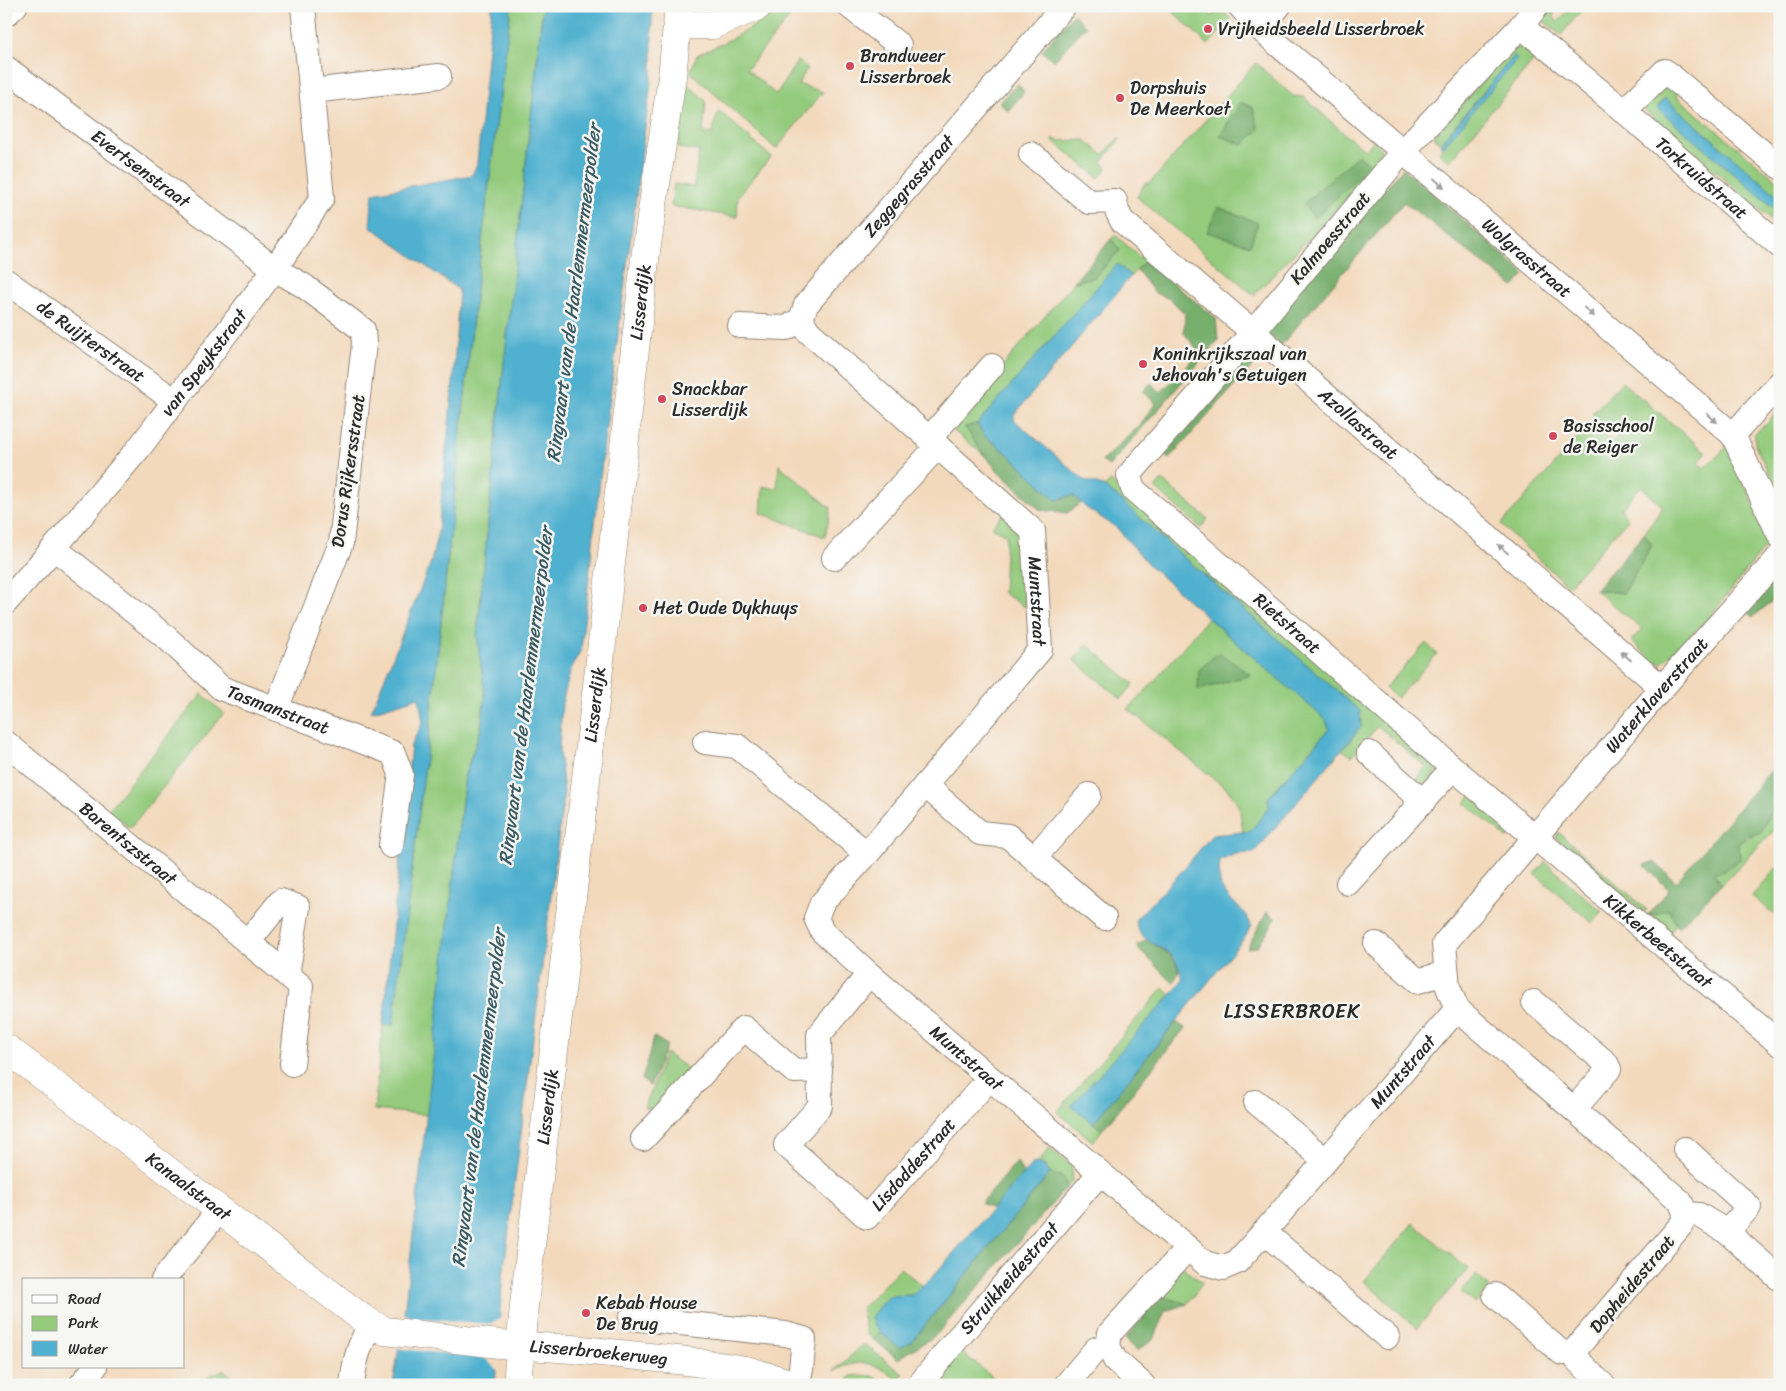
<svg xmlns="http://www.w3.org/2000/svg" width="1786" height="1391" font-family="Sriracha,sans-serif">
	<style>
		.green { fill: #93ca7c; stroke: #5f7a54 }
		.forest { fill: #76ae6c; stroke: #506c4c }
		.water { fill: #50b0cf; stroke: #3e6e7d }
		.pier { fill: #f3d9bc }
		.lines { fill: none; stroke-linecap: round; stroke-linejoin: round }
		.street-casing { stroke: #8f8274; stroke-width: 26 }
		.secondary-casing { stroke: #8f8274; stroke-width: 29 }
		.street { stroke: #fff; stroke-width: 24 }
		.secondary { stroke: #fff; stroke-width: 28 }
		.oneway { fill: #a0a0a0 }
		.poi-dot { fill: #d1495b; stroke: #f6f6f2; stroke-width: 2 }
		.labels { text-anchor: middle; stroke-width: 5; stroke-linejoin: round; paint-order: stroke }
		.poi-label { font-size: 18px; fill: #2b2b2b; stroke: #f6f6f2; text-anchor: start }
		.street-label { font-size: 18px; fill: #2b2b2b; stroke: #f6f6f2 }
		.water-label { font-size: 19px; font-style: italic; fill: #385a64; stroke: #f6f6f2 }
		.quarter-label { font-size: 20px; letter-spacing: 1px; fill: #2b2b2b; stroke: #f6f6f2 }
	</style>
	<rect width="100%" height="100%" fill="#f6f6f2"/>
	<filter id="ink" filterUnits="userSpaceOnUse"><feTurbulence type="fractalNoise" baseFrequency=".02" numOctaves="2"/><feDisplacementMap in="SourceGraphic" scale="10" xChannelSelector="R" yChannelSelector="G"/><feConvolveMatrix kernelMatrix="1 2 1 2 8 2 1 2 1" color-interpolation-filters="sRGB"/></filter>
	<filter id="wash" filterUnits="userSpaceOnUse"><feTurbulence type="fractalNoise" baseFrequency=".0096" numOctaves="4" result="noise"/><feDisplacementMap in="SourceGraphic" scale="20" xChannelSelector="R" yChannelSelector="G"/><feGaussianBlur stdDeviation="1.12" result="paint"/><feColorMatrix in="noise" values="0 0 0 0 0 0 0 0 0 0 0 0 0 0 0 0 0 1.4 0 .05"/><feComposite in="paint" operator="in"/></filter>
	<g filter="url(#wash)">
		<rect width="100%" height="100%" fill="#f3d9bc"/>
		<!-- green -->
		<path class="green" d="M511,6H543L501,392L477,636L485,695L481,729L465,775L427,1115L374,1110L383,1025L393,1024L432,708L476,289Z
			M791,6H799L747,69L776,95L798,60L807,69L798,84L823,92L776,149L690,72L697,55L725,42Z
			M1167,6H1202L1211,16L1221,10L1231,19L1208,45Z
			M1550,6H1560L1553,15L1557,23L1572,6H1585L1561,35L1540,18Z
			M1522,46L1535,59L1449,162L1439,152L1514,56L1440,143L1433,137L1511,49Z
			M1256,63L1293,96L1304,97L1348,137L1366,150L1375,138C1381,148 1384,155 1376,165L1378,167L1254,295L1137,197L1145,183H1150Z
			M1664,81L1678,90L1677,97L1780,183V198L1665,98L1658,108L1780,213V227L1640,106Z
			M687,84L706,101L703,133L713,134L714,124L719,111L771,157L738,196L737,217L671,206L674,184L694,187L699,151L678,148Z
			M1053,138L1058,141L1085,140L1103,155L1118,138L1120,139L1102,162L1107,168L1099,178L1052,140Z
			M1115,235L1145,261L1131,276L1117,265L977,424L965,427L984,455L950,428L1074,282L1095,277L1120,250L1111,239Z
			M1622,382L1706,452L1698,463L1704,468L1728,446L1770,541L1711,615L1662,663L1652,661L1631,640L1643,630L1595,590L1624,593L1652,545L1644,534L1663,507L1641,486L1621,509L1628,519L1568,586L1501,525L1589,425L1613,442L1618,436L1592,414Z
			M1780,406V495L1755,445V433L1768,422Z
			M779,465L831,508L825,537L761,513L763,486L777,489Z
			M1162,480L1208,519L1201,528L1155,488Z
			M1111,481L1435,764V776L1426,787L1417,778L1426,767L1378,726L1352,756L1342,750L1361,727L1360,711L1104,487Z
			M1005,512L1019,524L1025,607L1003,593L1006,535L992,527Z
			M1208,618L1326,720L1329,729L1268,798L1269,807L1251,831L1243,832L1239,805L1228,790L1128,709L1152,684Z
			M1426,643L1437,654L1397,698L1385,688Z
			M1087,645L1134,684L1121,699L1074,660Z
			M202,694L224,713L130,828L108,810Z
			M1471,796L1511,829L1508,839L1465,803Z
			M1780,801V824L1721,885L1713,873L1725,870C1737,849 1736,839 1761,832L1775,804Z
			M1558,832L1647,910L1643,912L1556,838Z
			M1545,862L1602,912L1592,923L1535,874Z
			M1780,864V920L1752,896Z
			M1669,909L1676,924L1669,935L1646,917Z
			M1163,988L1171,995L1071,1106L1102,1130L1093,1142L1057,1112Z
			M666,1053L693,1073L661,1110L644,1108Z
			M1049,1148L1071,1165L1073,1180L1067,1187L1064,1178L1050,1173L1045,1166L1038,1163Z
			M1413,1223L1468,1269L1417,1328L1364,1281Z
			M1182,1266L1203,1283L1187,1304L1157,1295Z
			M900,1268L922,1285L912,1295L891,1296L874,1326L880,1331L874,1340L867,1335L861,1309Z
			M1476,1275L1490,1287L1475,1304L1461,1292Z
			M864,1344L903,1374L898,1380C873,1362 864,1357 834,1371Z
			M959,1350L1002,1385H936Z
			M224,1370L242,1385H202L209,1376Z
			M862,1375L873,1376L884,1385H845L851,1376Z"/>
		<!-- forest -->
		<path class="forest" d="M1073,14L1086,26L1054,61L1042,51Z
			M1018,84L1024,92L1008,111L999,102Z
			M1241,102L1253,108L1259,129L1243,145L1220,136Z
			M1358,155L1371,165L1315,218L1303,204Z
			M1403,168L1525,274L1514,287L1404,202L1281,345L1264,330Z
			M1218,207L1258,223L1250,245L1207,232Z
			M1111,239L1120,250L1095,277L1074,282Z
			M1145,261L1216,318L1218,341L1109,466L1102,461L1139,426L1156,403L1143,392L1151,383L1160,393L1189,364L1197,349L1184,333L1185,314L1170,299L1155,293L1137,270Z
			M1247,356L1254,364L1169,459L1164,455Z
			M977,424L984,435L1008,454L1056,500L1073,495L1081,503L1067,513L1040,510L1000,473L984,455L965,427Z
			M1644,534L1652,545L1624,593L1595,590Z
			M1780,568V595L1753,617L1745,611Z
			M1219,652L1251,675L1198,690L1199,670Z
			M1780,760V801L1775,804L1761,832L1746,836L1739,844L1740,859L1725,870L1713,873L1721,885L1678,927L1669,909L1646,917L1669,890L1644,865L1654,862L1676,882Z
			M1267,912L1276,919L1257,947L1247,948Z
			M1147,940C1161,949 1176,955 1179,972L1173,983L1136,946Z
			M1176,1022L1185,1028L1102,1130L1093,1123Z
			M654,1037L667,1045L650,1086L642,1080Z
			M1017,1161L1023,1174L993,1209L981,1203Z
			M1050,1173L1064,1178L1067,1187L936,1335L898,1359L874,1340L880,1331L899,1348L912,1341Z
			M1157,1295L1187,1304L1165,1311L1153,1340L1137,1351L1125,1340Z"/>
		<!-- water -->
		<path class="water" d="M492,6H511L476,289L432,708L393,1025H383L411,745L423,722L419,697L371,712L431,562L438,532L453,383L459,290L370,226L373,193L472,175L477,164Z
			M543,6H652V74L604,443L581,650L571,669L562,703L559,751L564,792L502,1284L495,1385H393L404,1314L465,775L481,729L485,695L477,636L501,392Z
			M1514,56L1517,59L1442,148L1441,143Z
			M1665,98L1780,198V213L1657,108Z
			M1117,264L1131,276L1014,415V420L1084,480L1103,486L1115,495C1195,569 1278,639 1360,711L1361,727L1254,853L1235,854L1220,861C1219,870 1218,882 1223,890C1231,903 1245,909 1251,925L1246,936L1093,1123L1071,1106L1171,995L1183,980C1180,972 1178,961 1171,955C1156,942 1139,942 1135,920L1181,872L1212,835L1251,831L1269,807L1268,798L1329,729L1326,720L1208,618L1149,565L1117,528L1085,507L1073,495L1056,500L1008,454L984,435L977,424Z
			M1038,1163L1044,1166L1050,1173L912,1341L899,1348L874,1326L871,1317L881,1304L890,1296L912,1295L933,1276L1032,1164Z"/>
		<!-- pier -->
		<path class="pier" d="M402,1312L410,1317L489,1324L501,1318L497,1370L485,1358L395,1348Z"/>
	</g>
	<g filter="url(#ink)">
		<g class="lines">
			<!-- street casing -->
			<g class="street-casing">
				<g id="street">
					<path d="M849,6L899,45"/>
					<path id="s1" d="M1240,6L1259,28L1733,435L1780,536"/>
					<path id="s2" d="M1537,6L1521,26L1403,151L1253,332L1129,475L1133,489L1453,768L1780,1044"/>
					<path d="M6,14L15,6"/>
					<path id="s3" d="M1521,26L1624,111L1780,246"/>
					<path d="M1259,28L1279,6"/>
					<path id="s4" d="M6,68L275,269L304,286L363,330L364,344L341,543L276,709"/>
					<path d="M312,91L439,76"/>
					<path d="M1624,111L1665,71L1780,167"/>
					<path id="s5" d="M1031,154L1089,202L1115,201L1117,211L1122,221L1253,332L1662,688"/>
					<path id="s6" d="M6,281L175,401"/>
					<path id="s7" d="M801,319L808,331L1033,531L1040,650L867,854L822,903L816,918L822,931L869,974L1205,1263L1223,1268L1237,1262L1264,1232L1457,1009L1448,987L1444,944L1662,688L1780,556"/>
					<path id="s8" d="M740,326L787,328L801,319L806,305L1064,6"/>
					<path d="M1733,435L1780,383"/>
					<path d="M929,439L992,366"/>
					<path id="s9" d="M54,548L167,638L221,688L393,753L401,774L391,846"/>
					<path d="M834,558L938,446"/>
					<path id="s10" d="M6,602L54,548L139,448L275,269L322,198L303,6"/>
					<path d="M705,742L737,746L867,854"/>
					<path id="s11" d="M6,743L301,986L292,1064"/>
					<path d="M1369,753L1423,802"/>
					<path d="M925,785L980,833L1008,836L1104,918"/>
					<path d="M1034,858L1089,795"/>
					<path d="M1348,883L1453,768"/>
					<path d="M248,942L281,901L298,907L287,975"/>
					<path d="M1376,944L1418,981L1435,976H1447"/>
					<path id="s12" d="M869,974L819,1035L820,1106L786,1145L867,1217L990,1078"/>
					<path d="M1534,1002L1606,1063L1609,1069L1574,1109"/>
					<path d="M1457,1009L1680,1201L1686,1214L1682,1224L1579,1345L1575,1352L1577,1360L1603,1385"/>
					<path d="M1256,1102L1325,1160"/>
					<path d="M643,1139L744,1028L794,1071L820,1070"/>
					<path d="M1685,1149L1749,1207L1727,1232"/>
					<path d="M1686,1214L1699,1215L1727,1232L1780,1279"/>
					<path d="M1264,1232L1387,1337"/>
					<path d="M163,1280L220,1209"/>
					<path d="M1495,1295L1562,1353L1575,1352"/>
					<path d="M631,1318L786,1334L804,1339L801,1369L797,1385"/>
					<path d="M1108,1346L1115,1360L1143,1385"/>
					<path d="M81,1385L95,1367"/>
					<path d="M352,1385C355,1359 358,1347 371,1324"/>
					<path id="s13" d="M919,1385L957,1339L1100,1173"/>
					<path d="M1066,1385L1096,1349L1108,1346L1110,1333L1188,1248"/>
				</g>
			</g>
			<!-- secondary casing -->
			<g class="secondary-casing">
				<g id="secondary">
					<path d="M678,25H713L758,6"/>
					<path id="s14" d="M6,1048L362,1318L385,1331L499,1344L572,1349L687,1361L746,1370L796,1385"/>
					<path id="s15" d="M517,1385L524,1305L604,626L646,251L672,77L679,6"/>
				</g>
			</g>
			<!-- street -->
			<use href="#street" class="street"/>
			<!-- secondary -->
			<use href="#secondary" class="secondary"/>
		</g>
		<!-- one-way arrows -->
		<defs><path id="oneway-solid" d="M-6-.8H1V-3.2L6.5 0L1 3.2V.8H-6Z" transform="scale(1.25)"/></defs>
		<g class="oneway">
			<use href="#oneway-solid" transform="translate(1439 183) rotate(41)"/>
			<use href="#oneway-solid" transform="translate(1589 312) rotate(41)"/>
			<use href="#oneway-solid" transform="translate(1712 418) rotate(41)"/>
			<use href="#oneway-solid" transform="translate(1503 549) rotate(-139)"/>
			<use href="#oneway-solid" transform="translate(1626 656) rotate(-139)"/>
		</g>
	</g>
	<!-- markers -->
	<g class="poi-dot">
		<circle cx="1208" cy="29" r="5"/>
		<circle cx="850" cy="66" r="5"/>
		<circle cx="1120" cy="98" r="5"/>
		<circle cx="1143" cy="364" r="5"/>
		<circle cx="662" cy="399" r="5"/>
		<circle cx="1553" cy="436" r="5"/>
		<circle cx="643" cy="608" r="5"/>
		<circle cx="586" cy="1313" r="5"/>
	</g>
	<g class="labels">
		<!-- poi labels -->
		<g class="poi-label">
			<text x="1218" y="35">Vrijheidsbeeld Lisserbroek</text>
			<text x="860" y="62">Brandweer<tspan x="860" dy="21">Lisserbroek</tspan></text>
			<text x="1130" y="94">Dorpshuis<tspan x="1130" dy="21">De Meerkoet</tspan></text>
			<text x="1153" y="360">Koninkrijkszaal van<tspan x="1153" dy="21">Jehovah's Getuigen</tspan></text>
			<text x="672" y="395">Snackbar<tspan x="672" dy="21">Lisserdijk</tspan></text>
			<text x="1563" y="432">Basisschool<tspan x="1563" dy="21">de Reiger</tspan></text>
			<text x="653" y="614">Het Oude Dykhuys</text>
			<text x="596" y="1309">Kebab House<tspan x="596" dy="21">De Brug</tspan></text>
		</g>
		<!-- street labels -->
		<g class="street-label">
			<text dy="6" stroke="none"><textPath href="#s4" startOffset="168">Evertsenstraat</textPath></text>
			<text dy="6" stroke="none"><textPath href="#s3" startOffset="236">Torkruidstraat</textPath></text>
			<text dy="6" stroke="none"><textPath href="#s8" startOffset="236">Zeggegrasstraat</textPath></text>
			<text transform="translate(1330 238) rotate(-50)" y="6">Kalmoesstraat</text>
			<text dy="6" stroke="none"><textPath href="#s1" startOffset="382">Wolgrasstraat</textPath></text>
			<text dy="6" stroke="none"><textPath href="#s15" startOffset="1090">Lisserdijk</textPath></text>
			<text dy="6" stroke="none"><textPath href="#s6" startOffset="104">de Ruijterstraat</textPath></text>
			<text dy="6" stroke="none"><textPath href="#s10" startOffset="311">van Speykstraat</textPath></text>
			<text dy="6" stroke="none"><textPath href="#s5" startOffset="434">Azollastraat</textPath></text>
			<text transform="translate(348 471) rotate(-82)" y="6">Dorus Rijkersstraat</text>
			<text dy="6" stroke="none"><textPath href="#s7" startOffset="385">Muntstraat</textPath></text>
			<text dy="6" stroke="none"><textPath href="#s2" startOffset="841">Rietstraat</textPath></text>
			<text dy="6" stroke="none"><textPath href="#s7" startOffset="2069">Waterklaverstraat</textPath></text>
			<text dy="6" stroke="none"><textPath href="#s15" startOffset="685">Lisserdijk</textPath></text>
			<text dy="6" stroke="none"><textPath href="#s9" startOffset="279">Tasmanstraat</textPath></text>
			<text dy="6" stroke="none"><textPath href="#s11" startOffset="158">Barentszstraat</textPath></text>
			<text dy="6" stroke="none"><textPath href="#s2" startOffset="1329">Kikkerbeetstraat</textPath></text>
			<text dy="6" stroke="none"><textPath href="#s7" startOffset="991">Muntstraat</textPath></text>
			<text dy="6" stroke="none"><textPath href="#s7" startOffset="1592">Muntstraat</textPath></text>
			<text dy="6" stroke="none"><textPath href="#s15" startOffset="280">Lisserdijk</textPath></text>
			<text dy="6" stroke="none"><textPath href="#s12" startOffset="380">Lisdoddestraat</textPath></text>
			<text dy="6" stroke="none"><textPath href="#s14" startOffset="229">Kanaalstraat</textPath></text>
			<text dy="6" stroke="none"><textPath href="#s13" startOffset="140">Struikheidestraat</textPath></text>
			<text transform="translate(1632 1284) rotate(-50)" y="6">Dopheidestraat</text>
			<text dy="6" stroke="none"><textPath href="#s14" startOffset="688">Lisserbroekerweg</textPath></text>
		</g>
		<!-- water labels -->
		<g class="water-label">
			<text transform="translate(573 293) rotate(-83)" y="7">Ringvaart van de Haarlemmermeerpolder</text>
			<text transform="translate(525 696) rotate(-83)" y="7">Ringvaart van de Haarlemmermeerpolder</text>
			<text transform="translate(478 1098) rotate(-83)" y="7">Ringvaart van de Haarlemmermeerpolder</text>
		</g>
		<!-- quarter labels -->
		<g class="quarter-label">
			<text x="1292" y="1018">LISSERBROEK</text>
		</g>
	</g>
	<!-- margin -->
	<rect width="1786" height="1391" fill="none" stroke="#f6f6f2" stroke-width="25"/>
	<!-- legend -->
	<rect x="22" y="1278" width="162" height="90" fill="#f6f6f2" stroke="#a5a5a2"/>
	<rect x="32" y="1295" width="25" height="8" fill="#ffffff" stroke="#a5a5a2"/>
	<text x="68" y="1304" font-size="15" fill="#2b2b2b">Road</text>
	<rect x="32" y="1316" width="25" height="15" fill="#93ca7c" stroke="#a5a5a2"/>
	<text x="68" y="1328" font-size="15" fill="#2b2b2b">Park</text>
	<rect x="32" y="1341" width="25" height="15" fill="#50b0cf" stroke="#a5a5a2"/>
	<text x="68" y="1354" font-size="15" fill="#2b2b2b">Water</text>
</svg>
